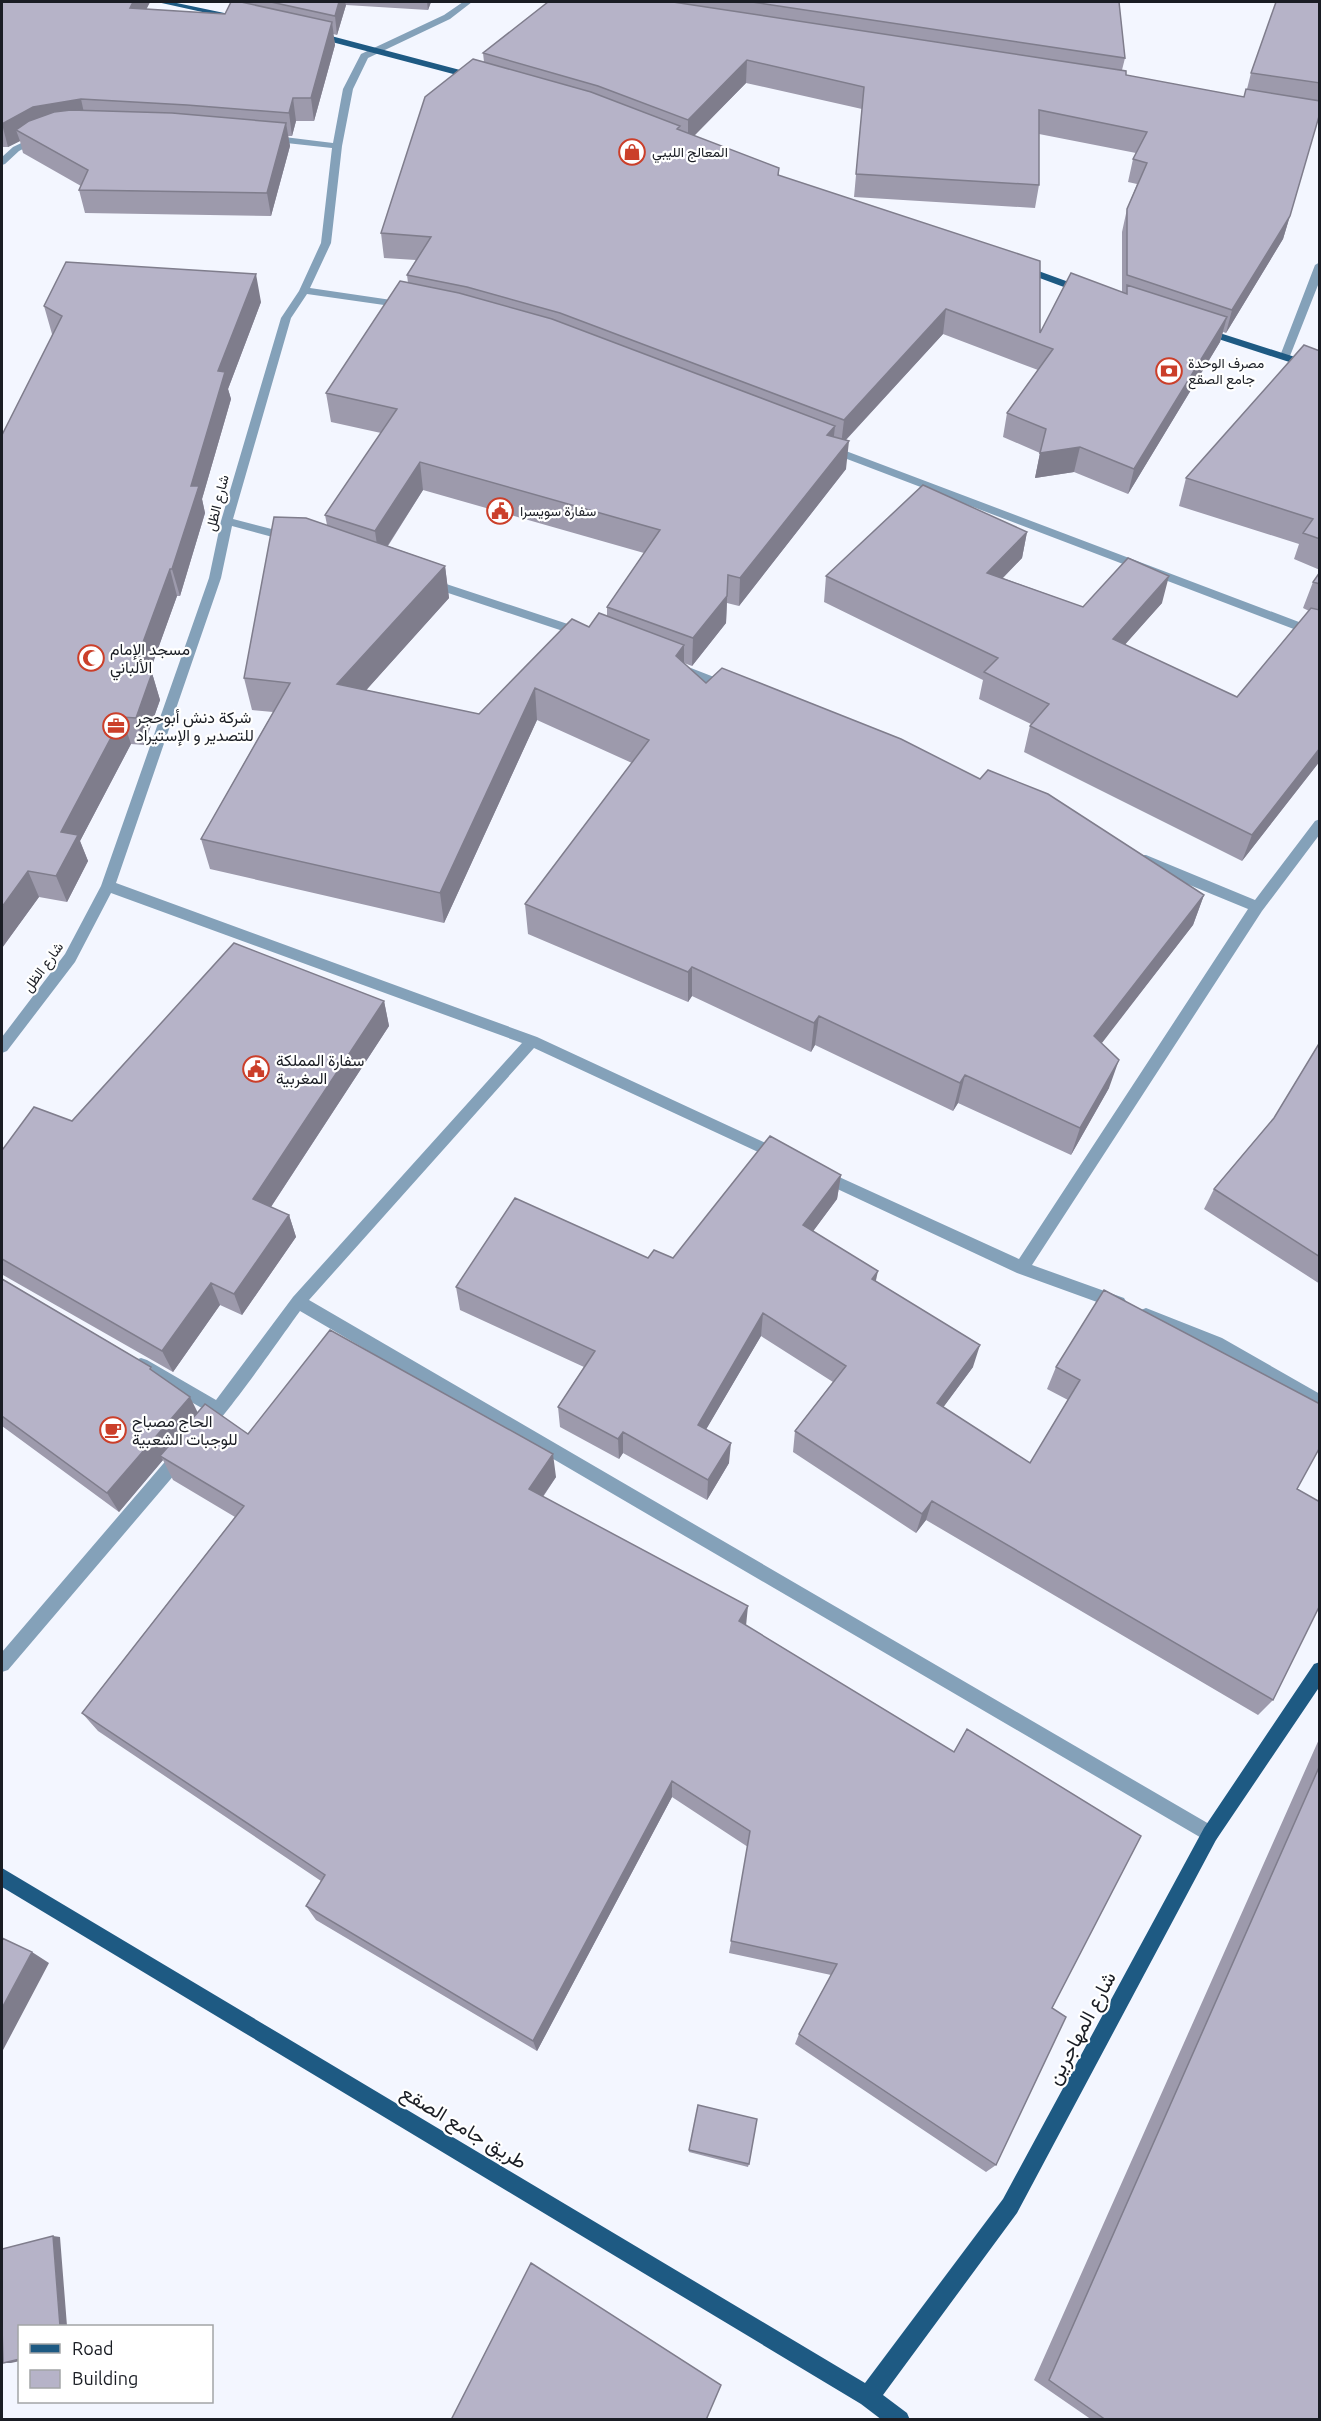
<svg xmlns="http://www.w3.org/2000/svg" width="1321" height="2421" font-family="Ubuntu,Vazirmatn,sans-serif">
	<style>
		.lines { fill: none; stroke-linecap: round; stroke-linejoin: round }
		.minor { fill: #84a1b9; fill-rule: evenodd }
		.major { fill: #1e5a83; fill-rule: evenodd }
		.wall { fill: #9d9aac; fill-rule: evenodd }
		.shaded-wall { fill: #7f7d8c }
		.building { fill: #b6b3c8; stroke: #7f7d8c; stroke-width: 1.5 }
		.labels { text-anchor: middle; stroke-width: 4.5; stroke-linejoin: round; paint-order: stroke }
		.far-poi-label { font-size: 14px; fill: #1a1d24; stroke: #fff; text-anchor: start }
		.far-street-label { font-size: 14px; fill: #1a1d24; stroke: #fff }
		.poi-label { font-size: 16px; fill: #1a1d24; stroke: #fff; text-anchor: start }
		.near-street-label { font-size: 20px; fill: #1a1d24; stroke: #fff }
	</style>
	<rect width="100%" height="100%" fill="#f3f6ff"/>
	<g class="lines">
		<!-- minor -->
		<path class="minor" d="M463,2H472L450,19L368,58L353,89L342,146L331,243L310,288L405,302L410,305L405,308L307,294L291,318L233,519L295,535L297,538L291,542L232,526L221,578L116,883L537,1037L783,1151L785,1155L783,1159H773L534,1048L309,1300L1216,1828L1219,1834L1216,1840L1210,1843L300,1311C286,1330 217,1430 204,1435L198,1433L196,1428L207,1411L135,1370L133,1365L135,1360L141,1358L147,1360L216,1400L293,1297L522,1043L111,893L75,962L7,1051L2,1053V1037L65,954L101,886L209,578L221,521L281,318L299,291L321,243L332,148L268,141L263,138L268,135L333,143L343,89L361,54L444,15Z
			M36,136L44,138L19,151L5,164L2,165V157L13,147Z
			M1320,262V280L1290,356L1285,359L1281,358L1280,356L1315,265Z
			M830,445L1320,630V639L826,451V447Z
			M428,578L586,630L588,633L586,636H578L424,585L422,582Z
			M678,663L732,684L734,687L728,691L674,670V664Z
			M1320,819V834L1262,911L1032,1265L1124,1298L1127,1303L1124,1308L1119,1310L1017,1273L816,1179L814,1175L816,1171L821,1169L826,1171L1019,1259L1248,909L1136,863L1134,859L1136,855H1146L1255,900L1315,821Z
			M1146,1308L1222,1338L1320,1394V1410L1210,1348L1141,1320L1138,1315L1141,1310Z
			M181,1448L187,1450L189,1455L187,1460L8,1670L2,1672V1652L175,1450Z"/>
		<!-- major -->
		<path class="major" d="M157,2H172L248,18L243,21Z
			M316,32L479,75L481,77L476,80L313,37L311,35Z
			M1022,265L1088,289L1089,291L1080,293L1018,270V266Z
			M1204,328L1320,365V372L1200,333V329Z
			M1320,1662V1686L1216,1840L1017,2213L883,2395L907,2413L910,2420H882L861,2404L2,1887V1868L865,2383L1003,2199L1204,1828L1314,1664Z"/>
	</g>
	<!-- wall -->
	<path class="wall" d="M2,2H150L146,10L225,14L231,2H431L428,10L346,5L337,35L333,34L335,45L314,121H296L292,136H288L290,146L271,216L85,213L79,190L81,186L23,153L20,141L8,147H2Z
		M548,2H1119L1125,58L1122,70L1126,75L1244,97L1247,89L1251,73L1320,2V113L1283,239L1226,333L1223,332L1220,342L1128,494L1074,472L1035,478L1040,453L1003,437L1007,413L1038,370L943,334L846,440V469L739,606L727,603L726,623L692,666L684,663L706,683L1204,895L1193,925L1101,1043L1109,1088L1071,1155L958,1103L953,1111L815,1045L811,1052L692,996L688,1002L528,934L525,904L632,763L537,720L444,923L210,869L201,839L273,712L252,710L244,678L327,525L325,515L381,433L331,422L326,393L408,283L407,275L416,260L384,258L381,233L484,62L483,53ZM746,83L862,109L854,197L1035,208L1039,185V134L1136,153L1133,159L1128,182L1137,184L1127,209L1122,232V292L1040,333L779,175V168L694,136ZM423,490L644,553L607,607V616L589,627L479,714L366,690L449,598L445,566L388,546Z
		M261,302L228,389L231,399L202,499L205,513L180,596H177L149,673H152L160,700L144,745L131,744L80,841L88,861L67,902L39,897L2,948L52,334L44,306Z
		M1320,351V570L1294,559L1299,544L1179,506L1186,478Z
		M1027,532L1022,558L1003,578L1083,607L1162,603L1124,645L1237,697L1309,611L1303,608L1313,582L1320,572V761L1242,861L1024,752L1030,726L1031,724L979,699L983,680L824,602L826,576Z
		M384,1001L389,1026L271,1207L289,1215L296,1237L242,1315L220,1305L173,1372L3,1275H2V1149H3L72,1121Z
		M1320,1042V1284L1204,1209L1214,1189L1274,1118Z
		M841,1175L837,1199L813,1231L876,1281L973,1367L943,1407L1030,1463L1068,1400L1047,1389L1056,1367L1297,1489L1273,1700L1258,1715L926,1520L916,1533L793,1452L795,1431L833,1382L761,1336L706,1429L729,1463L707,1500L623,1453L619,1459L560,1427L558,1407L584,1367L460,1310L456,1287L648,1258H673Z
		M2,1279L151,1367L153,1371L198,1413L248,1434L556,1477L543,1497L746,1625L1052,2008L996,2165L986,2172L795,2044L799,2034L831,1975L729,1953L748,1847L672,1797L537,2051L316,1920L306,1906L321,1881L98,1731L82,1713L235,1517L173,1480L163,1460L119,1512L2,1426Z
		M1320,1737V2420H1092L1034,2380Z
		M698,2105L749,2164L748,2167L689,2152Z"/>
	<!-- shaded-wall -->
	<path class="shaded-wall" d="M133,2H150L135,31L130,8Z
		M339,2H345L346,5L337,35L335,16Z
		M427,2H431L428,10Z
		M332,22L335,45L314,121L311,98Z
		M747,60L746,83L688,142V120Z
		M293,98L296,121L292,136L289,113Z
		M81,99L86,122L16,130L20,141L8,147L2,124L33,107Z
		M286,123L290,146L271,216L267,193Z
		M1290,216L1283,239L1226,333L1232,310Z
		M256,274L261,302L228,389L231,399L202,499L205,513L180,596L172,569L191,486L218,371Z
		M946,309L943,334L841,445L844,420Z
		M1227,317L1220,342L1128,494L1134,469Z
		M835,426L832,454L827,435Z
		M849,441L846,469L739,606L740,578Z
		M1080,447L1074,472L1035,478L1040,453Z
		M420,462L423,490L379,559L375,531Z
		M1027,532L1022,558L982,599L987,573Z
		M445,566L449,598L343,716L337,684Z
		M170,569L177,596L140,699L132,672Z
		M728,575L726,623L692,666L693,638Z
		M1169,576L1162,603L1106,666L1113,639Z
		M684,645V677L676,656Z
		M152,673L160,700L144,745L136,718Z
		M535,688L537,720L444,923L440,893Z
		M122,717L131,744L80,841L88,861L67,902L56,876L61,832Z
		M1320,748V761L1242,861L1252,835Z
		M28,871L39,897L2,948V907Z
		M1204,895L1193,925L1085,1065L1094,1036Z
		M692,967V996L688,1002V972Z
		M384,1001L389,1026L261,1222L253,1199Z
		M819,1016L815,1045L811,1052L814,1023Z
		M1119,1060L1109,1088L1071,1155L1080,1128Z
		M965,1075L958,1103L953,1111L960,1083Z
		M841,1175L837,1199L800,1249L803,1225Z
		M289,1215L296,1237L242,1315L234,1294Z
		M878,1271L873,1294L872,1279Z
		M211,1283L220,1305L173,1372L162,1351Z
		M763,1313L761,1336L697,1445L698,1425Z
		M980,1345L973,1367L931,1424L937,1403Z
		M190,1397L200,1417L160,1456L163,1460L119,1512L107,1493Z
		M623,1432V1453L619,1459L618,1439Z
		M731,1443L729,1463L707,1500L708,1480Z
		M553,1454L556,1477L532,1512L529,1489Z
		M932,1501L926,1520L916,1533L922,1514Z
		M748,1606L746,1626L739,1621Z
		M672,1781V1797L537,2051L533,2041Z
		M32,1952L49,1963L2,2052V2008Z
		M53,2236L60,2237L67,2326H60Z
		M20,2359V2361L11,2363H3Z"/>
	<!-- building -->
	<path class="building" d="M2,2H133L130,8L225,14L231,2H241L332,22L311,98H293L289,113L187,105L81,99L33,107L2,124Z
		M271,2H339L335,16Z
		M548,2H673L1126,71V75L1244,97L1246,89L1320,101V113L1290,216L1232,310L1127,275V209L1147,163L1133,159L1147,132L1039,110V185L856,174L864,87L747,60L688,120L598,86L483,53Z
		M752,2H1119L1125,58Z
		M1276,2H1320V83L1251,73Z
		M473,59L591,92L680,126L677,129L779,168L778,175L1040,261V333L1071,273L1127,294V285L1227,317L1134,469L1080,447L1040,453L1046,429L1007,413L1053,349L946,309L844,420L560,313L467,287L407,275L431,237L381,233L425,97Z
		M71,110L172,113L286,123L267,193L79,190L88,170L16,130L29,121L54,112Z
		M66,262L256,274L218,371L225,372L191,486H199L172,569H170L132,672L152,673L136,718L122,717L61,832L78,835L56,876L28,871L2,907V435L62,316L44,306Z
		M400,281L459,293L552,319L835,426L827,435L849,441L740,578L728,575L727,596L693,638L607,607L660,530L420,462L375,531L325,515L397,409L326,393Z
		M1304,345L1320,351V539L1303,533L1313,519L1186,478Z
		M923,485L1027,532L987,573L1083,607L1128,558L1169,576L1113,639L1237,697L1311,608L1320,610V748L1252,835L1030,726L1049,704L984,672L998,658L826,576Z
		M274,517L306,518L445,566L337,684L479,714L572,619L589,627L599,613L684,645L676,656L706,683L722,668L901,739L980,779L988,770L1048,794L1204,895L1094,1036L1119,1060L1080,1128L965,1075L960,1083L819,1016L814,1023L692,967L688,972L525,904L649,740L535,688L440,893L201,839L290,683L244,678Z
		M1320,572V584L1313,582Z
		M234,943L384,1001L253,1199L289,1215L234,1294L211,1283L162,1351L2,1259V1149H3L34,1107L72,1121Z
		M1320,1042V1257L1214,1189L1274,1118Z
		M770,1136L841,1175L803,1225L878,1271L872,1279L980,1345L937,1403L1030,1463L1080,1380L1056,1367L1104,1290L1320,1404V1447L1297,1489L1320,1502V1605L1273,1700L932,1501L922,1514L795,1431L846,1366L763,1313L698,1425L731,1443L708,1480L623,1432L618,1439L558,1407L595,1351L456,1287L515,1198L648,1258L654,1250L673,1258Z
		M2,1279L151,1367L150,1369L190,1397L107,1493L2,1416Z
		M330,1330L553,1454L529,1489L748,1606L739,1621L954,1752L967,1729L1141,1836L1052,2008L1066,2017L996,2165L799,2034L837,1964L731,1941L750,1831L672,1781L533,2041L306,1906L325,1875L82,1713L244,1506L160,1456L205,1404L248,1434Z
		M1320,1765V2420H1106L1049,2380Z
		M2,1938L32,1952L2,2008Z
		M698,2105L757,2119L749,2164L689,2150Z
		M53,2236L60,2326H20V2359L3,2363L2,2326V2249Z
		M531,2263L721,2385L706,2420H451Z"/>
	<!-- icons -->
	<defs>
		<g id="shop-ring" transform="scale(1.35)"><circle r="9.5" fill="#fff" stroke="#cb3f2a" stroke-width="1.5"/><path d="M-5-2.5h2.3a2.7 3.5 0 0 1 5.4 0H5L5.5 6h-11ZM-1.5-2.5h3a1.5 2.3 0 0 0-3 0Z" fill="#cb3f2a"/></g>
		<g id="bank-ring" transform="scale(1.35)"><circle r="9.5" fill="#fff" stroke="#cb3f2a" stroke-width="1.5"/><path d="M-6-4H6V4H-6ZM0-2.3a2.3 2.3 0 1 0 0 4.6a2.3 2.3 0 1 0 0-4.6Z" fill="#cb3f2a"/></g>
		<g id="civic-ring" transform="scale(1.35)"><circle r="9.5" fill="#fff" stroke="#cb3f2a" stroke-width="1.5"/><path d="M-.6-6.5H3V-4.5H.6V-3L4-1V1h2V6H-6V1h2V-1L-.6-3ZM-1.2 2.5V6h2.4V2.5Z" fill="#cb3f2a"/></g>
		<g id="mosque-ring" transform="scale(1.35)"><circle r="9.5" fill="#fff" stroke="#cb3f2a" stroke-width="1.5"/><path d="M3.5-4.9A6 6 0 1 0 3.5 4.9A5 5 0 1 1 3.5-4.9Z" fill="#cb3f2a"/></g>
		<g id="office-ring" transform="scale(1.35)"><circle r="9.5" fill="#fff" stroke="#cb3f2a" stroke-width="1.5"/><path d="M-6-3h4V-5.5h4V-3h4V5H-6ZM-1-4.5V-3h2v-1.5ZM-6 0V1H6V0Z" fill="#cb3f2a"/></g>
		<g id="cafe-ring" transform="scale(1.35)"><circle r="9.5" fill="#fff" stroke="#cb3f2a" stroke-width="1.5"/><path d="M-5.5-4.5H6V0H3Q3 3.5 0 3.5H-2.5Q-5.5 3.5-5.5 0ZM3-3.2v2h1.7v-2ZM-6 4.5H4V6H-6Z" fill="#cb3f2a"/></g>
	</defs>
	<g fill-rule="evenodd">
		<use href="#shop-ring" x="632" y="152"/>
		<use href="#bank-ring" x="1169" y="371"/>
		<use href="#civic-ring" x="500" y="511"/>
		<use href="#mosque-ring" x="91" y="658"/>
		<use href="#office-ring" x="116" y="726"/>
		<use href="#civic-ring" x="256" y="1069"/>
		<use href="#cafe-ring" x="113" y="1430"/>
	</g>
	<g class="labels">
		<!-- far-poi labels -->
		<g class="far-poi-label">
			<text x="652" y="157">المعالج الليبي</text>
			<text x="1188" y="368">مصرف الوحدة<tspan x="1188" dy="16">جامع الصقع</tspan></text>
			<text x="520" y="516">سفارة سويسرا</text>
		</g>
		<!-- far-street labels -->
		<g class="far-street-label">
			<text transform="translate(217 503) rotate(-76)" y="5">شارع الظل</text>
			<text transform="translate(43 967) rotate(-54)" y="5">شارع الظل</text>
		</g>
		<!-- poi labels -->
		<g class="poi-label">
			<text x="110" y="655">مسجد الإمام<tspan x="110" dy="18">الألباني</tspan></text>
			<text x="136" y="723">شركة دنش أبوحجر<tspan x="136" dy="18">للتصدير و الإستيراد</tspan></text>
			<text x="276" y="1066">سفارة المملكة<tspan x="276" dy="18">المغربية</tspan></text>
			<text x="132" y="1427">الحاج مصباح<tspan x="132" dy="18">للوجبات الشعبية</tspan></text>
		</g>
		<!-- near-street labels -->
		<g class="near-street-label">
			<text transform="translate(1081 2028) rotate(-62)" y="7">شارع المهاجرين</text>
			<text transform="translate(464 2127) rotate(31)" y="7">طريق جامع الصقع</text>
		</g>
	</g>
	<!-- border -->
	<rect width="1321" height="2421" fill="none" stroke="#1a1d24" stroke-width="6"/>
	<!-- legend -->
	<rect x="18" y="2325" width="195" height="78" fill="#ffffff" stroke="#a3a5a7" stroke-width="1.5"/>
	<rect x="30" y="2344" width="30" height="9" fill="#1e5a83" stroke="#a3a5a7" stroke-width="1.5"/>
	<text x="72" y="2355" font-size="18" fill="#1a1d24">Road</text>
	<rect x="30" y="2370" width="30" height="18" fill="#b6b3c8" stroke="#a3a5a7" stroke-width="1.5"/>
	<text x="72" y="2385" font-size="18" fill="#1a1d24">Building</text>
</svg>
